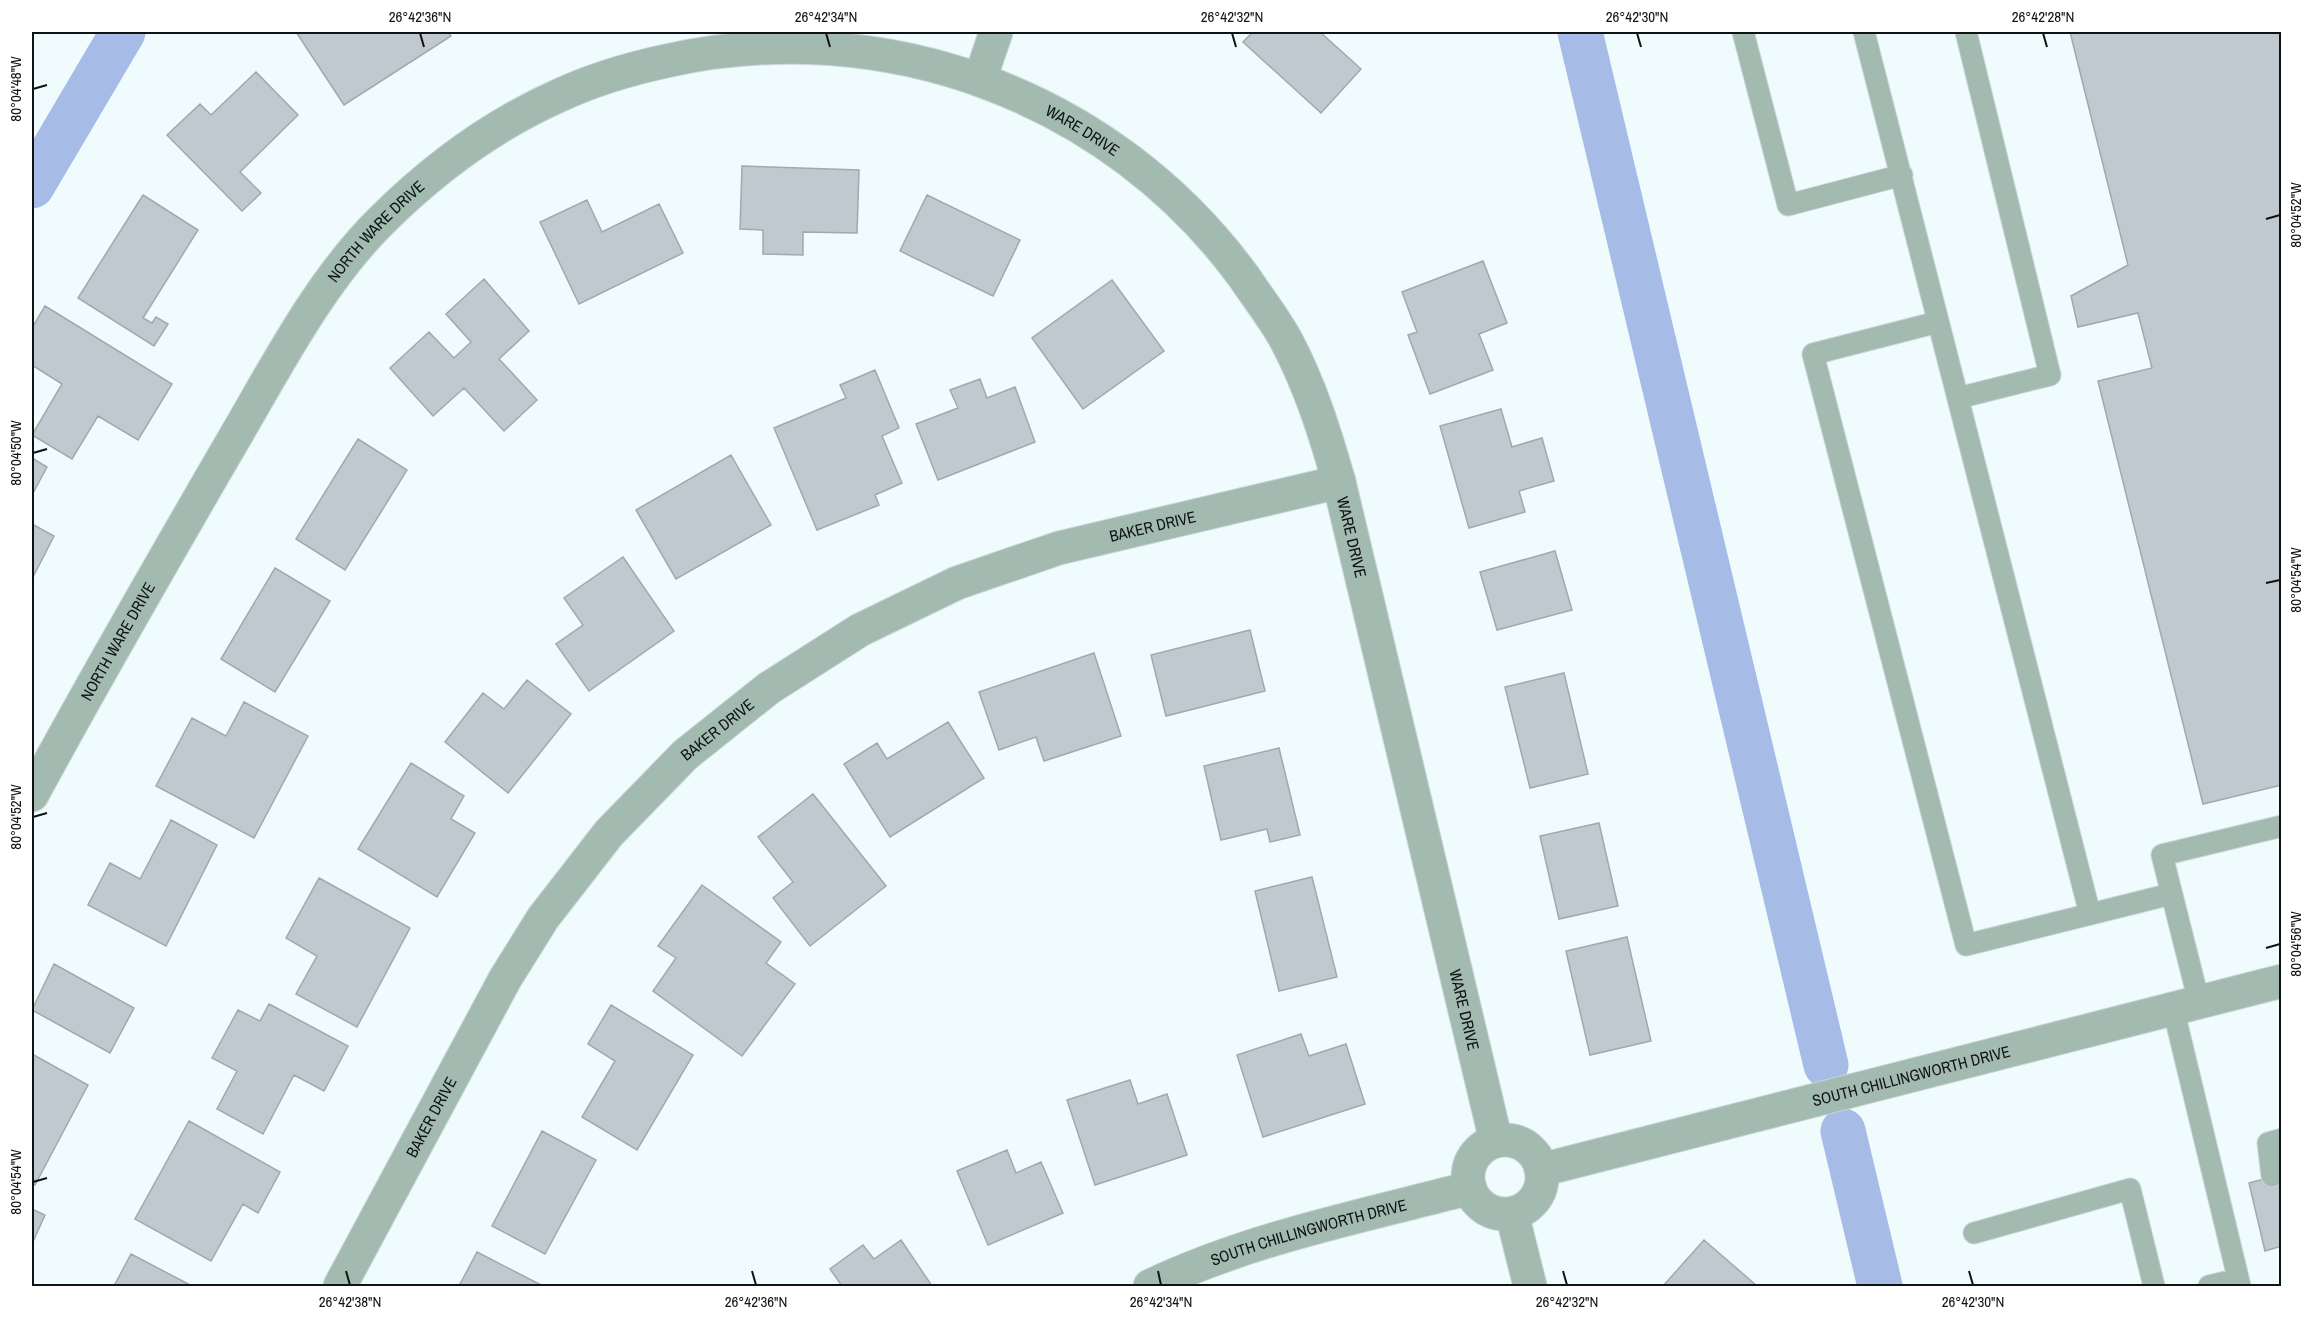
<svg xmlns="http://www.w3.org/2000/svg" width="2313" height="1318" font-family="'Archivo Narrow',sans-serif">
	<style>
		.lines { fill: none; stroke-linecap: round; stroke-linejoin: round }
		.canal { stroke: #a7bbe7; stroke-width: 45 }
		.building { fill: #c0c9cf; stroke: #a0a9ae; stroke-width: 1.5 }
		.lane-casing { stroke: #cbd6d7; stroke-width: 23 }
		.street-casing { stroke: #cbd6d7; stroke-width: 35 }
		.lane { stroke: #a2bab0; stroke-width: 21 }
		.street { stroke: #a2bab0; stroke-width: 33 }
		.ticks { fill: none; stroke: #0f1313; stroke-width: 2 }
		.labels { text-anchor: middle; stroke-width: 5; stroke-linejoin: round; paint-order: stroke }
		.street-label { font-size: 16px; fill: #0f1313; stroke: #fff }
		.neatline { fill: none; stroke: #0f1313; stroke-width: 2 }
		.ticks-label { font-size: 15px; text-anchor: middle; fill: #0f1313 }
	</style>
	<rect width="100%" height="100%" fill="#effbfc"/>
	<g class="lines">
		<!-- canal -->
		<path class="canal" d="M1580,32L1826,1065
			M32,186L123,32
			M1843,1131L1880,1286"/>
	</g>
	<!-- building -->
	<path class="building" d="M296,32H448L451,36L344,105Z
		M1253,32H1320L1361,69L1321,113L1243,42Z
		M2070,32H2282V785L2203,804L2098,381L2152,368L2138,313L2078,327L2071,296L2128,265Z
		M256,72L298,115L240,172L261,193L242,211L167,135L200,104L211,115Z
		M742,166L859,170L857,233L803,232V255L763,254V230L740,229Z
		M143,195L198,230L143,318L152,323L156,317L168,324L154,346L78,298Z
		M927,195L1020,240L993,296L900,251Z
		M587,200L602,232L659,204L683,253L579,304L540,222Z
		M1483,261L1507,323L1479,334L1493,370L1430,394L1408,335L1417,332L1402,292Z
		M484,279L529,331L499,359L537,400L504,431L464,388L433,416L390,368L429,332L454,358L471,342L446,314Z
		M1112,280L1164,351L1083,409L1032,338Z
		M45,306L172,384L138,440L98,416L72,459L32,435L62,384L32,365V328Z
		M875,370L899,428L882,436L902,483L875,495L879,505L817,530L774,428L846,398L840,385Z
		M980,379L987,398L1015,387L1035,442L938,480L916,424L958,408L950,390Z
		M1501,409L1512,447L1542,438L1554,481L1519,491L1525,512L1469,528L1440,426Z
		M358,439L407,470L345,570L296,539Z
		M731,455L771,525L676,579L636,510Z
		M32,458L47,467L32,495Z
		M32,524L54,536L32,579Z
		M1555,551L1572,610L1497,630L1480,572Z
		M623,557L674,631L589,691L556,644L583,625L564,598Z
		M275,568L330,601L275,692L221,659Z
		M1250,630L1265,691L1166,716L1151,655Z
		M1094,653L1121,736L1044,761L1036,737L999,750L979,692Z
		M1564,673L1588,774L1530,788L1505,687Z
		M527,680L571,714L508,793L445,742L483,693L504,709Z
		M244,702L308,736L254,838L156,786L192,718L226,736Z
		M948,722L984,778L890,837L844,764L877,743L887,759Z
		M1279,748L1300,835L1270,842L1267,829L1221,840L1204,766Z
		M411,763L464,796L451,819L475,833L437,897L358,849Z
		M813,794L886,886L810,946L773,898L793,882L758,837Z
		M171,820L217,845L166,946L88,905L110,863L140,879Z
		M1599,823L1618,906L1559,919L1540,836Z
		M1312,877L1337,977L1279,991L1255,891Z
		M319,878L410,928L357,1027L296,994L317,956L286,938Z
		M702,885L781,942L766,963L795,984L742,1056L653,991L676,958L658,946Z
		M1627,937L1651,1041L1590,1055L1566,951Z
		M54,964L134,1008L110,1053L32,1010Z
		M269,1004L348,1046L324,1091L294,1075L263,1134L217,1109L237,1071L212,1058L238,1010L260,1021Z
		M611,1005L693,1055L637,1150L582,1117L615,1061L588,1044Z
		M1301,1034L1309,1056L1346,1044L1365,1104L1263,1137L1237,1055Z
		M32,1054L88,1085L35,1185L32,1183Z
		M1130,1080L1138,1104L1167,1094L1187,1155L1095,1185L1067,1100Z
		M189,1121L280,1172L258,1213L243,1204L211,1261L135,1219Z
		M542,1131L596,1160L545,1254L492,1226Z
		M1007,1150L1016,1173L1041,1162L1063,1213L988,1245L957,1171Z
		M2282,1174V1246L2265,1251L2249,1183Z
		M32,1209L45,1215L32,1244Z
		M901,1240L932,1286H842L830,1269L863,1245L874,1259Z
		M1704,1240L1757,1286H1663Z
		M477,1252L543,1286H459Z
		M131,1254L192,1286H114Z"/>
	<g class="lines">
		<!-- lane casing -->
		<g class="lane-casing">
			<path id="lane" d="M1743,32L1788,205L1902,175
				M1864,32L2090,914
				M1938,322L1813,354L1966,945L2171,894
				M1958,398L2050,375L1966,32
				M2199,1002L2162,855L2282,826
				M2173,1008L2240,1286
				M2272,1176L2268,1143L2282,1139
				M1974,1233L2130,1189L2154,1286
				M2209,1286L2238,1279"/>
		</g>
		<!-- street casing -->
		<g class="street-casing">
			<g id="street">
				<path d="M980,79L996,32"/>
				<path id="s1" d="M32,795C95,678 162,563 228,449C273,373 318,283 381,221C433,169 491,126 558,96C592,80 629,69 666,61C884,12 1112,96 1244,277C1258,298 1274,318 1286,340C1310,385 1325,433 1339,482L1496,1141"/>
				<circle cx="1505" cy="1177" r="37"/>
				<path id="s2" d="M1541,1170L2282,981"/>
				<path d="M1512,1214L1530,1286"/>
				<path id="s3" d="M340,1286L505,979L543,918L609,833L685,755L769,688L860,630L957,583L1059,548L1339,482"/>
				<path id="s4" d="M1150,1286C1251,1238 1362,1216 1470,1188"/>
			</g>
		</g>
		<!-- lane -->
		<use href="#lane" class="lane"/>
		<!-- street -->
		<use href="#street" class="street"/>
	</g>
	<!-- ticks -->
	<path class="ticks" d="M420,33L424,47M826,33L830,47M1232,33L1236,47M1637,33L1641,47M2043,33L2047,47M33,89L47,85M2266,219L2280,215M33,453L47,449M2266,583L2280,580M33,817L47,813M2266,948L2280,944M33,1182L47,1178M346,1271L350,1285M752,1271L756,1285M1158,1271L1161,1285M1563,1271L1567,1285M1969,1271L1973,1285"/>
	<g class="labels">
		<!-- street labels -->
		<g class="street-label">
			<text dy="6" stroke="none"><textPath href="#s1" startOffset="1438">WARE DRIVE</textPath></text>
			<text dy="6" stroke="none"><textPath href="#s1" startOffset="662">NORTH WARE DRIVE</textPath></text>
			<text dy="6" stroke="none"><textPath href="#s3" startOffset="1164">BAKER DRIVE</textPath></text>
			<text dy="6" stroke="none"><textPath href="#s1" startOffset="1942">WARE DRIVE</textPath></text>
			<text dy="6" stroke="none"><textPath href="#s1" startOffset="176">NORTH WARE DRIVE</textPath></text>
			<text dy="6" stroke="none"><textPath href="#s3" startOffset="678">BAKER DRIVE</textPath></text>
			<text dy="6" stroke="none"><textPath href="#s1" startOffset="2428">WARE DRIVE</textPath></text>
			<text dy="6" stroke="none"><textPath href="#s2" startOffset="382">SOUTH CHILLINGWORTH DRIVE</textPath></text>
			<text dy="6" stroke="none"><textPath href="#s3" startOffset="192">BAKER DRIVE</textPath></text>
			<text dy="6" stroke="none"><textPath href="#s4" startOffset="168">SOUTH CHILLINGWORTH DRIVE</textPath></text>
		</g>
	</g>
	<!-- border -->
	<rect width="2313" height="1318" fill="none" stroke="#ffffff" stroke-width="66"/>
	<rect x="33" y="33" width="2247" height="1252" class="neatline"/>
	<g class="ticks-label">
		<text x="420" y="22">26°42'36"N</text>
		<text x="826" y="22">26°42'34"N</text>
		<text x="1232" y="22">26°42'32"N</text>
		<text x="1637" y="22">26°42'30"N</text>
		<text x="2043" y="22">26°42'28"N</text>
		<text transform="translate(16 89) rotate(-90)" y="5">80°04'48"W</text>
		<text transform="translate(2296 215) rotate(-90)" y="5">80°04'52"W</text>
		<text transform="translate(16 453) rotate(-90)" y="5">80°04'50"W</text>
		<text transform="translate(2296 580) rotate(-90)" y="5">80°04'54"W</text>
		<text transform="translate(16 817) rotate(-90)" y="5">80°04'52"W</text>
		<text transform="translate(2296 944) rotate(-90)" y="5">80°04'56"W</text>
		<text transform="translate(16 1182) rotate(-90)" y="5">80°04'54"W</text>
		<text x="350" y="1307">26°42'38"N</text>
		<text x="756" y="1307">26°42'36"N</text>
		<text x="1161" y="1307">26°42'34"N</text>
		<text x="1567" y="1307">26°42'32"N</text>
		<text x="1973" y="1307">26°42'30"N</text>
	</g>
</svg>
